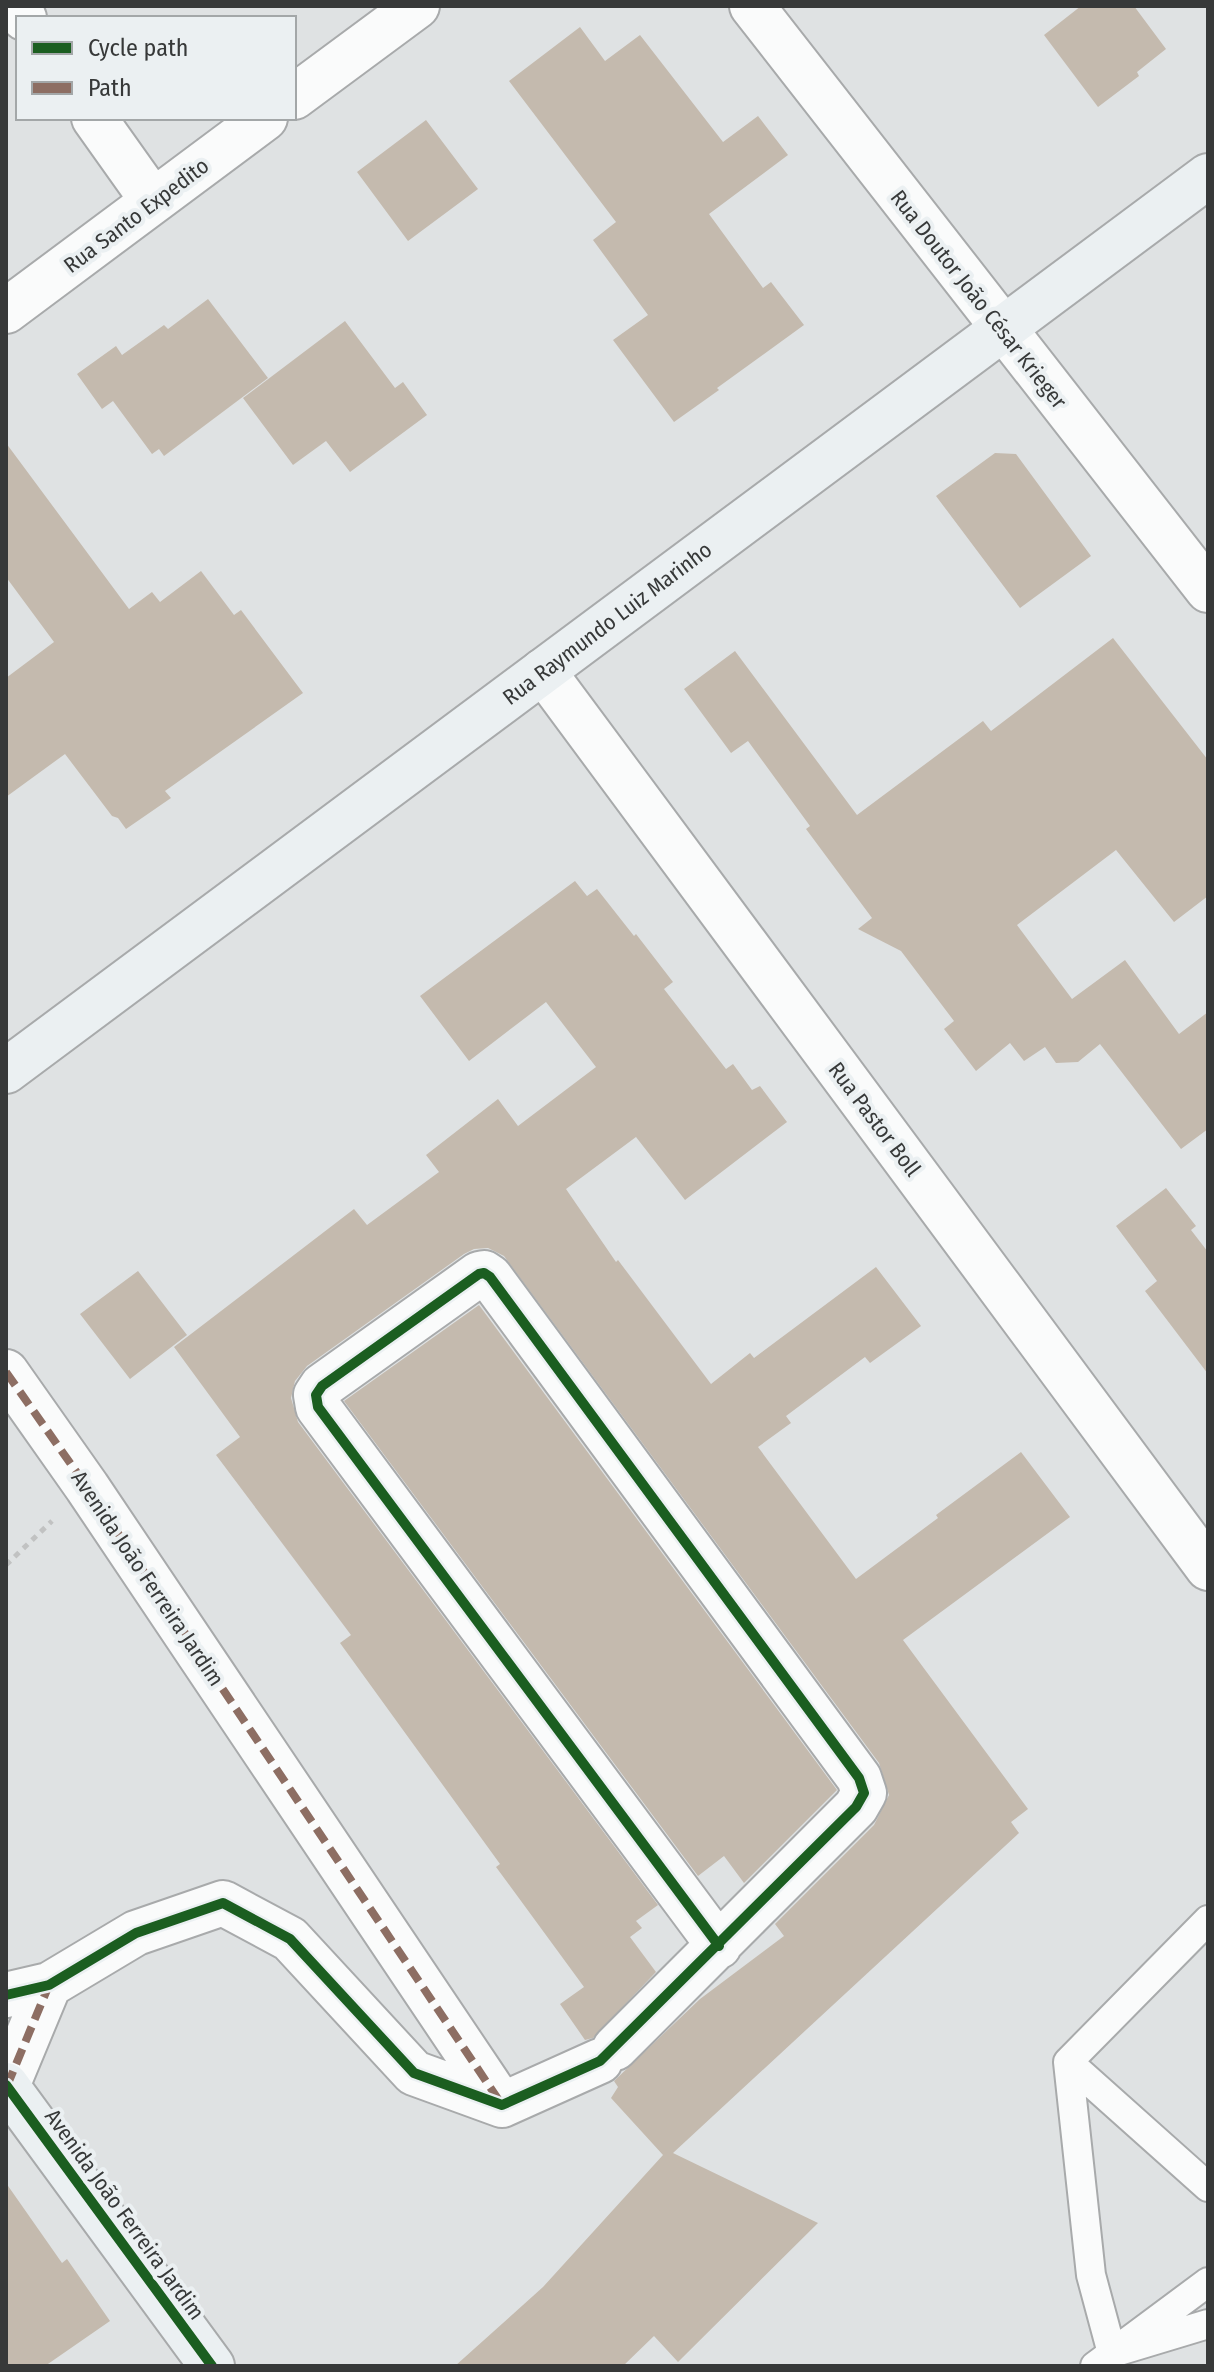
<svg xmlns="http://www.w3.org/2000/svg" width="1214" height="2372" font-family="'Fira Sans Condensed',sans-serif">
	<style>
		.building { fill: #c4baae }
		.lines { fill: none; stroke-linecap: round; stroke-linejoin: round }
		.lane-casing { stroke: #a8aaab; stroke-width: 32 }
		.street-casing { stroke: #a8aaab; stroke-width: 48 }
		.secondary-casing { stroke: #a8aaab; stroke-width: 48 }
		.path { stroke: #c1c2c2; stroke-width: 5; stroke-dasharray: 6 6; stroke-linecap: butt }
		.lane { stroke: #fafbfb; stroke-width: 28 }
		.street { stroke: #fafbfb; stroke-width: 44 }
		.secondary { stroke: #ebf0f2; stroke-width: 44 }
		.quiet { stroke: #8d6e63; stroke-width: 8; stroke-dasharray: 16 8; stroke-linecap: butt }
		.cycleway-casing { stroke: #ebf0f2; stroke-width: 15 }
		.cycleway { stroke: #1b5e20; stroke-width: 10 }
		.labels { text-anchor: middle; stroke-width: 8; stroke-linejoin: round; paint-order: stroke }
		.street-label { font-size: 22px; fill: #373939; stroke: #ebf0f2 }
	</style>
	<rect width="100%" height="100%" fill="#dfe2e3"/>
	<!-- building -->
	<path class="building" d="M1081,6H1134L1166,49L1137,72L1139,76L1098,107L1044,35Z
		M580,27L605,61L640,35L723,142L758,116L788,155L709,214L763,288L771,282L804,325L717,388L719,390L674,422L613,340L648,315L593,240L616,222L509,81Z
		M426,120L478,189L408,241L357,172Z
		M208,299L268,378L164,456L159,449L152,454L113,401L102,409L77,374L116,346L122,355L164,325L168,329Z
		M345,321L395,388L403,382L427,415L350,472L326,441L293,465L243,398Z
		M6,443L129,609L152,592L160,602L201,571L234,615L241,610L303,693L165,791L171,798L126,829L118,818L112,816L65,754L6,797V678L54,642L6,577Z
		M995,453L1016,454L1091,556L1020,608L936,496Z
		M1113,638L1208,760V896L1174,922L1116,850L1017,925L1072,999L1125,960L1179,1034L1208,1012V1129L1181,1149L1100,1044L1078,1062L1056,1063L1045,1047L1024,1061L1010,1043L976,1071L944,1029L954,1021L901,951L858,929L872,918L806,829L810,826L748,741L731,753L684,689L735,651L857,815L983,721L991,731Z
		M575,881L587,896L597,889L634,936L636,934L673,982L664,989L726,1069L733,1064L752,1090L760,1086L787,1122L685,1200L636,1137L566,1189L616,1262L618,1260L711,1384L750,1353L754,1358L876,1267L921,1326L870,1363L865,1357L786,1416L791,1423L758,1447L856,1579L938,1518L936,1515L1021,1452L1070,1517L903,1640L1028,1809L1011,1822L1019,1833L673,2153L818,2223L678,2362L654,2336L623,2366H455L543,2287L663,2155L611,2098L618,2087L614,2081L700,1999L784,1936L775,1924L874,1825L889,1795L879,1763L504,1256L488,1248L474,1249L464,1254L307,1366L295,1381L291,1398L298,1422L658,1905L636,1921L642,1928L630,1937L656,1972L593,2038L585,2040L560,2004L584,1987L496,1867L500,1864L340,1643L351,1635L216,1455L240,1437L174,1347L354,1209L367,1225L439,1172L426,1155L498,1099L518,1126L596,1067L546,1002L469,1061L420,996Z
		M1166,1188L1196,1226L1191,1230L1208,1252V1374L1145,1291L1157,1281L1116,1226Z
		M138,1271L187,1335L130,1379L80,1314Z
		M479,1305L837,1790L744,1883L724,1856L698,1876L344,1401Z
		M6,2183L62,2263L67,2259L110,2321L45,2366H6Z"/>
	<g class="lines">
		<!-- lane casing -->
		<g class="lane-casing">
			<path id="lane" d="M1208,1920L1068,2062L1208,2187
				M1068,2062L1091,2275L1112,2353L1208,2324
				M1095,2366L1208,2282"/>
		</g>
		<!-- street casing -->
		<g class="street-casing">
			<path id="street" d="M15,6L24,18
				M752,6L1208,590
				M294,97L417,6
				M94,118L153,201
				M6,311L265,118
				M543,671L1208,1568
				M6,1372L87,1487L502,2105
				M6,1995L49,1985L136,1933L223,1903L290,1939L414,2073L502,2105L600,2061
				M615,2048L856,1807L864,1793L859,1778L490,1277L484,1273L479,1274L322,1386L316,1395L318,1407L719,1946
				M7,2086L49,1985"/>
		</g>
		<!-- secondary casing -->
		<g class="secondary-casing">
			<path id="secondary" d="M6,1071L1208,176
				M6,2085L212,2366"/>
		</g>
		<!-- path -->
		<path class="path" d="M6,1565L52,1521"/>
		<!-- lane -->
		<use href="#lane" class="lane"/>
		<!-- street -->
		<use href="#street" class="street"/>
		<!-- secondary -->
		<use href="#secondary" class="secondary"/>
		<!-- quiet -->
		<path class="quiet" d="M6,1372L87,1487L500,2102
			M7,2086L49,1985"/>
		<!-- cycleway casing -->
		<g class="cycleway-casing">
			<path id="cycleway" d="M6,1995L49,1985L136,1933L223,1903L290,1939L414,2073L502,2105L600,2061L856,1807L864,1793L859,1778L490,1277L484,1273L479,1274L322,1386L316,1395L318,1407L719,1946
				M6,2085L212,2366"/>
		</g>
		<!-- cycleway -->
		<use href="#cycleway" class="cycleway"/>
	</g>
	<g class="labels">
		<!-- street labels -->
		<g class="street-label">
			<text transform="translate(136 215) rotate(-37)" y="8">Rua Santo Expedito</text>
			<text transform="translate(979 299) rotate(52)" y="8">Rua Doutor João César Krieger</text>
			<text transform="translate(607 623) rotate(-37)" y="8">Rua Raymundo Luiz Marinho</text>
			<text transform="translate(875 1119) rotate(53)" y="8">Rua Pastor Boll</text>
			<text transform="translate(148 1578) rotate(56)" y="8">Avenida João Ferreira Jardim</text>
			<text transform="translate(125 2214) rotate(54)" y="8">Avenida João Ferreira Jardim</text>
		</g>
	</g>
	<!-- border -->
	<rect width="1214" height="2372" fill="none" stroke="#373939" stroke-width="16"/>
	<!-- legend -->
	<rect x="16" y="16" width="280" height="104" fill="#ebf0f2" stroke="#a3a7a8" stroke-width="2"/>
	<rect x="32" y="42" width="40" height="12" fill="#1b5e20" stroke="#a3a7a8" stroke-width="2"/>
	<text x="88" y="56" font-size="24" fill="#373939">Cycle path</text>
	<rect x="32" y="82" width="40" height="12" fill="#8d6e63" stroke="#a3a7a8" stroke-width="2"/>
	<text x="88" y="96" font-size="24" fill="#373939">Path</text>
</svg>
